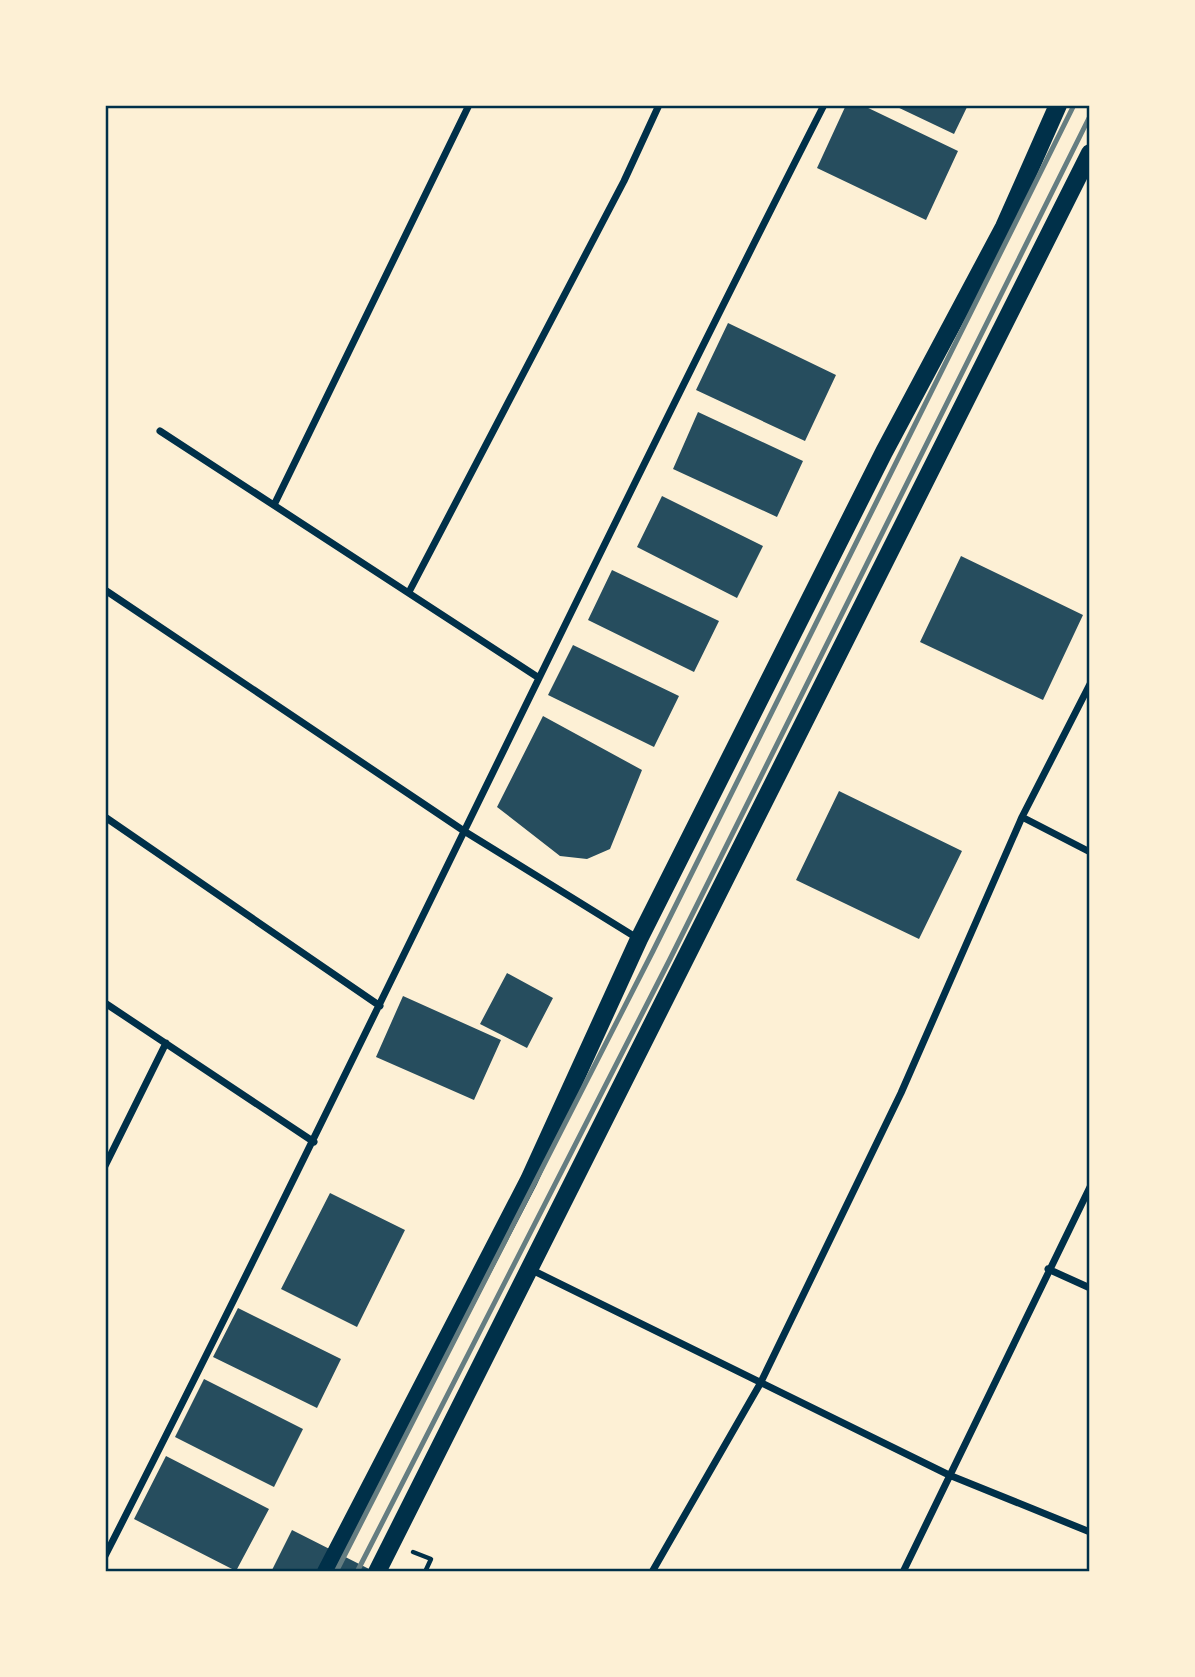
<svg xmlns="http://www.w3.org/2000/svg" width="1195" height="1677" font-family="'IBM Plex Sans',sans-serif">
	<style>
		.building { fill: #264d5e }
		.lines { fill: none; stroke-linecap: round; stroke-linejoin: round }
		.path { stroke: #003049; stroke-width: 4.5 }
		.minor { stroke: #003049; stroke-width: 7 }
		.primary { stroke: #003049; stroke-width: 18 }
		.rail { stroke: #657d81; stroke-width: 5 }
		.neatline { fill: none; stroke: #003049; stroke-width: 2.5 }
	</style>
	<rect width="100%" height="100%" fill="#fdf0d5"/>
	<!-- building -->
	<path class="building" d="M846,105H862L958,151L926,220L817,168Z
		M893,105H968L954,134Z
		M728,323L836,375L805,441L696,390Z
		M698,412L803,461L777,517L673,469Z
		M662,496L763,546L737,598L637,547Z
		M961,556L1083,615L1043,700L920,642Z
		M612,570L719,621L694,672L588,620Z
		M573,645L679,696L654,747L548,695Z
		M543,716L642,770L610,849L587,859L560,856L497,807Z
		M839,791L962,851L919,939L796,880Z
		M507,973L553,998L527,1048L480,1024Z
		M403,996L501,1040L474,1100L376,1057Z
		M330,1193L405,1230L357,1327L281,1289Z
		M238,1308L341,1359L317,1408L213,1357Z
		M204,1379L303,1429L274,1487L175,1437Z
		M166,1456L269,1509L236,1571L134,1519Z
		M292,1530L375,1572H271Z"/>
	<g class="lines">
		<!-- path -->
		<path class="path" d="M413,1552L431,1559L425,1572"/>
		<!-- minor -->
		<path class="minor" d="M160,431L539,678
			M275,503L469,105
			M105,590L464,831L637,938
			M409,592L624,181L659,105
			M105,817L380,1006
			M1022,817L1090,852
			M105,1003L314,1142
			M105,1166L166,1043
			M530,1269L949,1475L1090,1532
			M1048,1269L1090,1288
			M105,1556C350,1075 579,586 824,105
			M652,1572L760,1384L901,1093L1022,817L1090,684
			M903,1572L1090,1187"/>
		<!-- primary -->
		<path class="primary" d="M326,1572L529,1180L639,939L884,452L1004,227L1058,105
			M377,1572L1090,153"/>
		<!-- rail -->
		<path class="rail" d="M336,1572L653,951L1074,105
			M357,1572L670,959L1090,116"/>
	</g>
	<!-- border -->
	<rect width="1195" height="1677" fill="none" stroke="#fdf0d5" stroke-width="214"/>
	<rect x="107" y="107" width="981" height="1463" class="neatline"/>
</svg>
